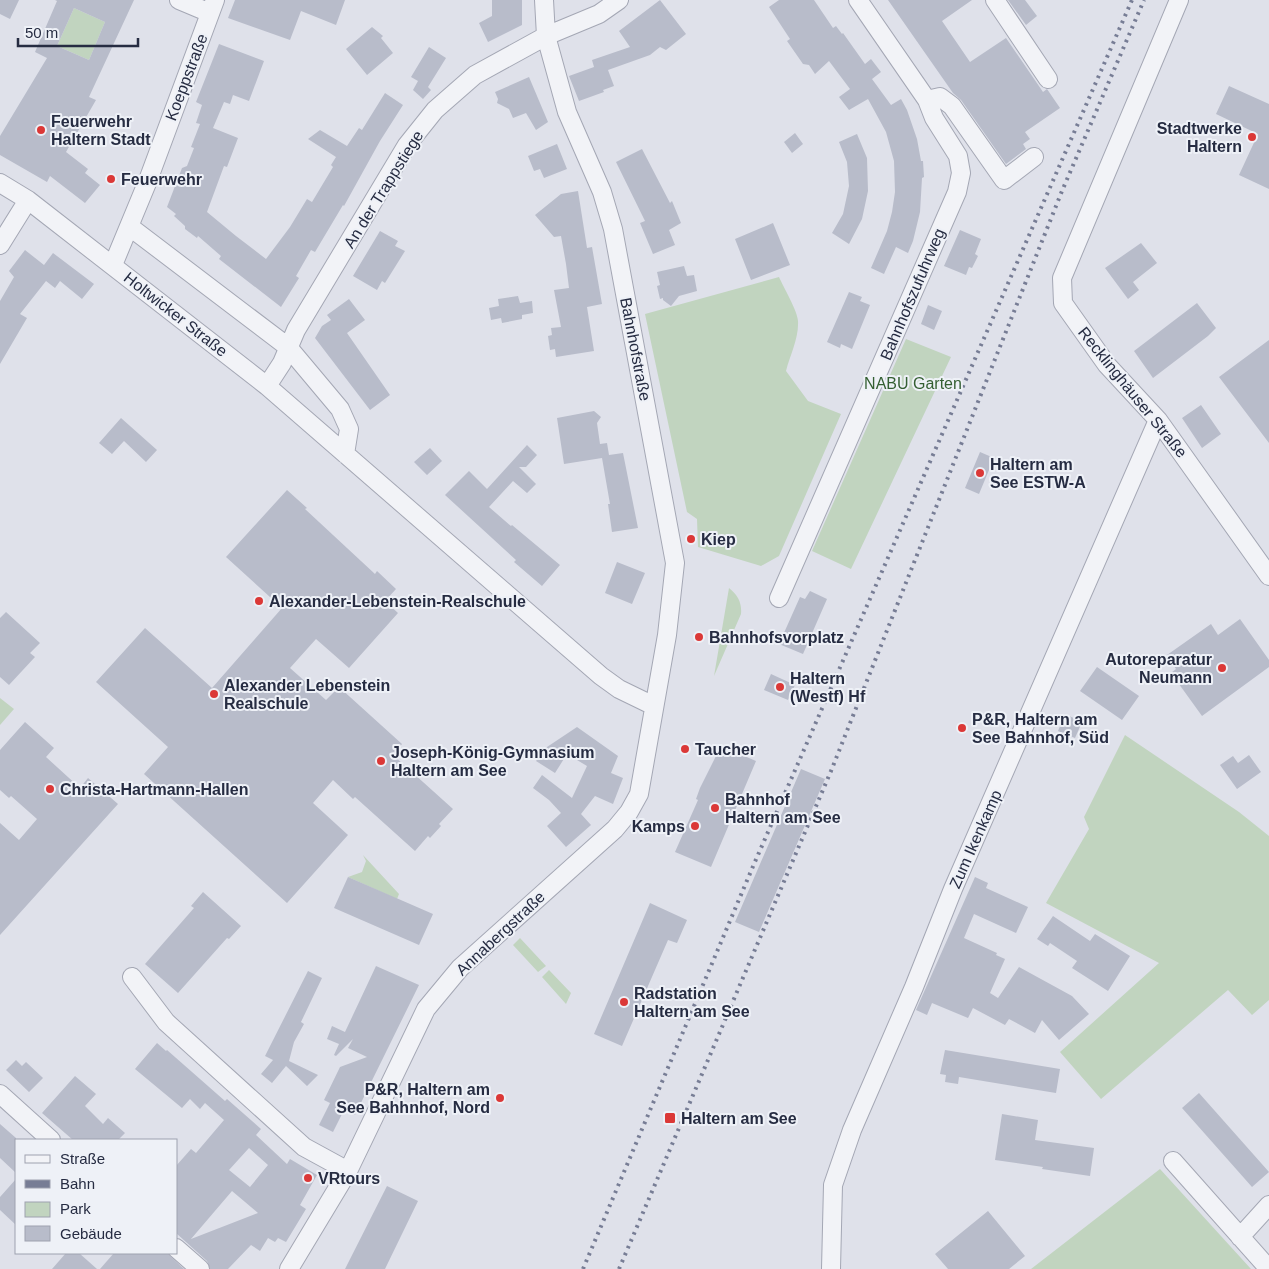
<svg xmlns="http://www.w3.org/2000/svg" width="1269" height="1269" font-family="Helvetica,sans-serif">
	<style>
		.green { fill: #c1d4bf }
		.building { fill: #b8bcca; fill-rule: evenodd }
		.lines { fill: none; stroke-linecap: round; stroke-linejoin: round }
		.street-casing { stroke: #a4a7b4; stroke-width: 20 }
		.street { stroke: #f2f3f7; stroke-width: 18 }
		.rail { stroke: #777d95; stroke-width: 4; stroke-dasharray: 2.5 5; stroke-linecap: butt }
		.poi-dot { fill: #db3837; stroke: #eef1f7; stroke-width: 2 }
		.labels { text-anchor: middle; stroke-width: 4; stroke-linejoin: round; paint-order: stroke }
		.street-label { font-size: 16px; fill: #262c42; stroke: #eef1f7 }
		.poi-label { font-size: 16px; font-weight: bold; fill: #262c42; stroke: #eef1f7; text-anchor: start }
		.park-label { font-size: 16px; fill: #345f32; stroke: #eef1f7 }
	</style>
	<rect width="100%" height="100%" fill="#dfe1ea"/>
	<!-- green -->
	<path class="green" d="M74,8L105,22L89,60L57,46Z
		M779,277C783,286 798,312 798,321C799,338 790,355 786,371L808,401L841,414L779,556L761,566L698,547L697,519L687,512L645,314Z
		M906,339L951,357L851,569L812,551Z
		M729,588C738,595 742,603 741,614L714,676Z
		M0,698L14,709L0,725Z
		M1125,735L1239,812L1269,836V1000L1252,1015L1228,990L1101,1099L1060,1052L1159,963L1046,903L1089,829L1084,817Z
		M363,855L399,894L397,899L348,877L362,872L366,861Z
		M520,938L546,966L538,972L513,945Z
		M549,970L571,993L566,1004L542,977Z
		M1160,1169L1251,1269H1031Z"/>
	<!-- building -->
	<path class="building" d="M0,0H19L10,19L0,14Z
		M55,0H134L89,97L96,100L66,152L88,169L85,173L100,185L85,203L50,176L47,182L0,155V136L47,58L35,52L57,1ZM74,8L105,22L89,60L57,46Z
		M235,0H345L336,25L301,11L290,40L228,18Z
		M492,0H522V25L488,42L479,23L492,16Z
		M660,0L686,34L666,50L660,47L650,55L608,70L614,86L603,90L604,92L579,101L569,76L594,67L592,60L630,47L619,31Z
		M779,0H814L833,28L836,26L842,34L843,33L865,64L871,59L881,72L872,79L891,105L901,99L907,110L917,139L921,161H923L924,177L922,178L920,212L913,241L908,253L896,247L884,274L871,268L887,231L892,212L895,192L894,161L886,132L868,99L849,110L839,97L850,89L829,61L815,74L809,65L803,64L787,41L790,39L769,7Z
		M888,0H972L942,21L970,62L1006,38L1043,92L1047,89L1060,108L1025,132L1030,139L1023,144L1026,149L1006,164L961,100L953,93Z
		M1008,0H1025L1037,16L1026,25Z
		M372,27L383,36L381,38L393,53L367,75L346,49Z
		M219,44L264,61L249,101L233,95L230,104L224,102L213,128L238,138L227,167L224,166L207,212L236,236L266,259L290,227L307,199L312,202L333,167L331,165L336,157L308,139L320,130L347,146L359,128L362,130L385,93L403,105L380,141L344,206L343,205L315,252L311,250L296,276L299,278L281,307L219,259L221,256L198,236L197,238L185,229V226L174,216L176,214L167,207L182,168L187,166L194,148L191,147L200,124L196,123L202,105L196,102Z
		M429,47L446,58L428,87L431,90L423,99L413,90L418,81L411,77Z
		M529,77L548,122L536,130L526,113L513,118L509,109L497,103L498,99L495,92Z
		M1229,86L1269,104V189L1239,175L1258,134L1216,114Z
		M795,133L803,144L792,153L784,142Z
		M857,134L867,158L868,191L862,219L849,244L832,233L843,214L849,186L847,162L839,142Z
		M557,144L567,169L544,178L540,169L534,171L528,156Z
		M642,149L670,203L672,201L681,223L669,230L675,245L653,254L640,223L645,221L616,162Z
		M578,191L587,248L592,247L602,304L587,307L594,351L556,357L555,349L550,350L548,336L552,335L551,328L561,327L554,290L569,288L566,264L561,236L554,237L535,215L561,194Z
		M773,223L790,265L751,280L735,239Z
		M960,230L981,239L975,254L978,256L972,268L969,267L966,275L944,266Z
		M380,231L398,241L395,246L405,251L385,283L382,281L377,290L353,276Z
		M1141,243L1157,263L1133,282L1139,290L1128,299L1105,268Z
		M25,250L44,265L53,253L94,284L82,299L60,281L55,288L46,281L20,314L27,318L0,364V301L14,277L9,271Z
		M684,266L687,276L694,275L697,291L679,296L671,306L663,300V298L660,299L657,286L660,285L657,272Z
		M849,292L862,297L860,301L870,305L852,349L841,344L840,348L827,342Z
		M518,296L520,303L532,301L533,313L522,315V319L502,323L501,318L491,320L489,308L499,306L498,299Z
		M349,299L365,320L347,333L390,395L370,410L315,338L322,326L331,320L327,315Z
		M1197,303L1216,328L1208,336L1153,378L1134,351Z
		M928,305L942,311L934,330L921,324Z
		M1269,340V443L1219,377Z
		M1201,405L1221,434L1202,448L1182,418Z
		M594,411L601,417L597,423L600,444L607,443L609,455L623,453L638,528L612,532L608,504H610L602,458L564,464L557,418Z
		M121,418L157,450L146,462L124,441L112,454L99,443Z
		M527,445L537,455L526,467H519L536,484L527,493L513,481L489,507L511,526L512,525L560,565L542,586L514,562L516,560L445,495L469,471L487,489Z
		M430,448L442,461L427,475L414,462Z
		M980,452L994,458L979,494L965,488Z
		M287,490L307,508L305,509L375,574L377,571L396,589L385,601L398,613L349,668L316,639L290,668L326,700L339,687L402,744L393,755L453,809L439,824L441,826L430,838L428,836L415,851L355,797L353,799L333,780L313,803L348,835L287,903L144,774L168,747L96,682L145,628L212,688L282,608L226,557Z
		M617,562L645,573L632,604L605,593Z
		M810,591L827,599L803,654L779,644L800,597L805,599Z
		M6,612L40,643L30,653L35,657L9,685L0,677V618Z
		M1240,619L1269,660V667L1202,716L1171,673L1176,669L1167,655L1211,624L1218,635Z
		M1097,667L1139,696L1122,720L1080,691Z
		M771,674L795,685L788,700L764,690Z
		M1065,714L1082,722L1075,738L1058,731Z
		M25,722L54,748L46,757L80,788L88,778L118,804L0,935V823L19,840L37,819L11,796L9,798L0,790V750Z
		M577,727L618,756L611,773L623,778L613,804L595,796L581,814L591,825L566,847L547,826L561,813L549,800L533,788L542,775L572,798L587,766L567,754L555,773L536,761L547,747Z
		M721,746L756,761L711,867L675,852L698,800L696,799L700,788Z
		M1249,755L1261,772L1237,789L1220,765L1233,756L1238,763Z
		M801,769L825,779L759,932L735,922Z
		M348,877L433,914L419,945L334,908Z
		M975,877L988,883L986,888L1028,907L1016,933L974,914L964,938L997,953L996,955L1005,959L990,993L998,998L1019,967L1072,996L1089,1014L1059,1040L1042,1020L1035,1033L1009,1019L1005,1025L973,1008L968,1018L932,1003L927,1015L916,1010Z
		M203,892L241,926L229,939L227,938L178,993L145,964L194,908L191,906Z
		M650,903L687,920L677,943L668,940L622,1046L594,1034Z
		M1053,916L1090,941L1095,934L1130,956L1108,991L1072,968L1077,961L1050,943L1048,946L1037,939Z
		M376,966L419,985L355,1115L344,1110L333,1132L319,1125L330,1103L324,1100L340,1067L367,1057L348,1048L353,1039L336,1056L334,1055L339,1044L327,1039L332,1026L345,1032Z
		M308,971L322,978L301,1022L304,1024L294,1042L289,1061L318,1075L307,1086L286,1066L272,1083L261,1074L273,1060L265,1056Z
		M157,1043L166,1051L167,1050L225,1101L227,1099L261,1129L256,1135L287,1164L290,1159L317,1175L300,1205L306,1209L286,1242L278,1238L275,1242L268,1238L260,1251L251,1245L228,1269H210L207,1261L176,1233V1166L191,1149L196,1153L224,1120L205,1103L200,1109L190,1099L182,1108L135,1069ZM249,1148L268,1165L250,1187L229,1170ZM232,1191L258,1213L191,1239Z
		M945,1050L1060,1069L1056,1093L959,1077L958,1084L945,1082L946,1075L940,1074Z
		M16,1060L22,1066L26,1062L43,1078L29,1092L6,1070Z
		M75,1076L96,1094L85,1106L103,1124L108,1118L125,1133L118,1140H73L42,1113Z
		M1199,1093L1269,1172L1252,1187L1182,1108Z
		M1002,1114L1038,1120L1035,1140L1094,1148L1090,1176L1042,1169L1043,1167L995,1160Z
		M0,1124L16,1138V1173L0,1158Z
		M16,1179V1225L0,1210V1197Z
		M387,1186L418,1201L385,1269H345Z
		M988,1211L1025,1256L1009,1269H948L935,1254Z
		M66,1253H79L97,1269H52Z
		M114,1253H167L184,1269H100Z"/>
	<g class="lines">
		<!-- street casing -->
		<g class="street-casing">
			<path id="street" d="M179,0L210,13
				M995,0L1048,79
				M1179,0L1062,278L1063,303L1107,365L1158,420L1269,576
				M927,100L940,97L952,106L1004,180L1034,157
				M0,183L28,200L267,386L601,676L619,689L654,706
				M130,227L288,347L340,409L349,429L345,454
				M0,245L28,200
				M113,265L147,183L215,0
				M267,386L282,363L296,330L407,145L435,110L475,75L546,36L599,14L619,0
				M779,598L957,192L961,173L958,156L934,118L927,100L858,0
				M132,977L166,1022L304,1147L348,1171
				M0,1094L51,1140
				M1173,1161L1269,1269
				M1240,1237L1269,1205
				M176,1248L200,1269
				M289,1269L348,1171L426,1009L460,968L615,829L629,812L639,794L667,635L675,563L613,229L602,192L567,112L546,36L544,0
				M831,1269L833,1185L852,1130L914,987L953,889L1158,420"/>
		</g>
		<!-- street -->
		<use href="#street" class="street"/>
		<!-- rail -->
		<path class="rail" d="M583,1269L754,864L1132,0
			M619,1269L831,771L1062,191L1144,0"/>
	</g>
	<!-- markers -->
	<g class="poi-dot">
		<circle cx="41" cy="130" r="5"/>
		<circle cx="1252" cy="137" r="5"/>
		<circle cx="111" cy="179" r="5"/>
		<circle cx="980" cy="473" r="5"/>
		<circle cx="691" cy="539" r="5"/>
		<circle cx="259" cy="601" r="5"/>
		<circle cx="699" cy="637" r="5"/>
		<circle cx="1222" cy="668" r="5"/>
		<circle cx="780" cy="687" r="5"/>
		<circle cx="214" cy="694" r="5"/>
		<circle cx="962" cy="728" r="5"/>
		<circle cx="685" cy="749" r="5"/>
		<circle cx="381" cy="761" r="5"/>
		<circle cx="50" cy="789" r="5"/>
		<circle cx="715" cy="808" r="5"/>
		<circle cx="695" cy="826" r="5"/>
		<circle cx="624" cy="1002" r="5"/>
		<circle cx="500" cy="1098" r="5"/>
		<rect x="664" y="1112" width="12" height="12" rx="2.5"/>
		<circle cx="308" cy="1178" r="5"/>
	</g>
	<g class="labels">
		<!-- street labels -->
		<g class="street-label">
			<text transform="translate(186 77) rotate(-69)" y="6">Koeppstraße</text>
			<text transform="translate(383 189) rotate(-58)" y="6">An der Trappstiege</text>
			<text transform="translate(912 294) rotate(-67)" y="6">Bahnhofszufuhrweg</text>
			<text transform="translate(176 314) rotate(38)" y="6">Holtwicker Straße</text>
			<text transform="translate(636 349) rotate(79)" y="6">Bahnhofstraße</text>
			<text transform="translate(1133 392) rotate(51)" y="6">Recklinghäuser Straße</text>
			<text transform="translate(975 839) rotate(-66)" y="6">Zum Ikenkamp</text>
			<text transform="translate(500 933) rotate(-43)" y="6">Annabergstraße</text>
		</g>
		<!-- poi labels -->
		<g class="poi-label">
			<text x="51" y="127">Feuerwehr<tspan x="51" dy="18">Haltern Stadt</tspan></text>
			<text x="1242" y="134" text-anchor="end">Stadtwerke<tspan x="1242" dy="18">Haltern</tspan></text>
			<text x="121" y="185">Feuerwehr</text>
			<text x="990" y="470">Haltern am<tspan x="990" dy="18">See ESTW-A</tspan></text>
			<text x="701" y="545">Kiep</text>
			<text x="269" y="607">Alexander-Lebenstein-Realschule</text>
			<text x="709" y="643">Bahnhofsvorplatz</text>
			<text x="1212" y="665" text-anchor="end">Autoreparatur<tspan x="1212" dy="18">Neumann</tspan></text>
			<text x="790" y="684">Haltern<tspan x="790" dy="18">(Westf) Hf</tspan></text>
			<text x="224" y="691">Alexander Lebenstein<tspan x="224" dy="18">Realschule</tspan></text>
			<text x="972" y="725">P&amp;R, Haltern am<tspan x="972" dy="18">See Bahnhof, Süd</tspan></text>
			<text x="695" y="755">Taucher</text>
			<text x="391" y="758">Joseph-König-Gymnasium<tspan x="391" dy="18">Haltern am See</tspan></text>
			<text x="60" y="795">Christa-Hartmann-Hallen</text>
			<text x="725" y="805">Bahnhof<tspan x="725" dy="18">Haltern am See</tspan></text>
			<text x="685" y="832" text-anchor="end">Kamps</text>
			<text x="634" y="999">Radstation<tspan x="634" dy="18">Haltern am See</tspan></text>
			<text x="490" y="1095" text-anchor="end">P&amp;R, Haltern am<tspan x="490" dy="18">See Bahhnhof, Nord</tspan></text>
			<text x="681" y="1124">Haltern am See</text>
			<text x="318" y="1184">VRtours</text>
		</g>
		<!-- park labels -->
		<g class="park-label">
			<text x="913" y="389">NABU Garten</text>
		</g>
	</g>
	<!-- legend -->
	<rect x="15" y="1139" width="162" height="115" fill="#eef1f7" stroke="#9ea2af"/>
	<rect x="25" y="1155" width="25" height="8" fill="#f2f3f7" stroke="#9ea2af"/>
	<text x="60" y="1164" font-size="15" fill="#262c42">Straße</text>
	<rect x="25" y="1180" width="25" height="8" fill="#777d95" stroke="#9ea2af"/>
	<text x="60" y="1189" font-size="15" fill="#262c42">Bahn</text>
	<rect x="25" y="1202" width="25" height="15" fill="#c1d4bf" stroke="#9ea2af"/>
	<text x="60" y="1214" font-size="15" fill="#262c42">Park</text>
	<rect x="25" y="1226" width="25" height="15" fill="#b8bcca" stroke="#9ea2af"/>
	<text x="60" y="1239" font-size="15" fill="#262c42">Gebäude</text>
	<!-- scale -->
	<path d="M18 38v8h120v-8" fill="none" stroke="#262c42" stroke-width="2.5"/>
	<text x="25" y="38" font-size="15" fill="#262c42" stroke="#eef1f7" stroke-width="4" paint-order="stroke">50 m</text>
</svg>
